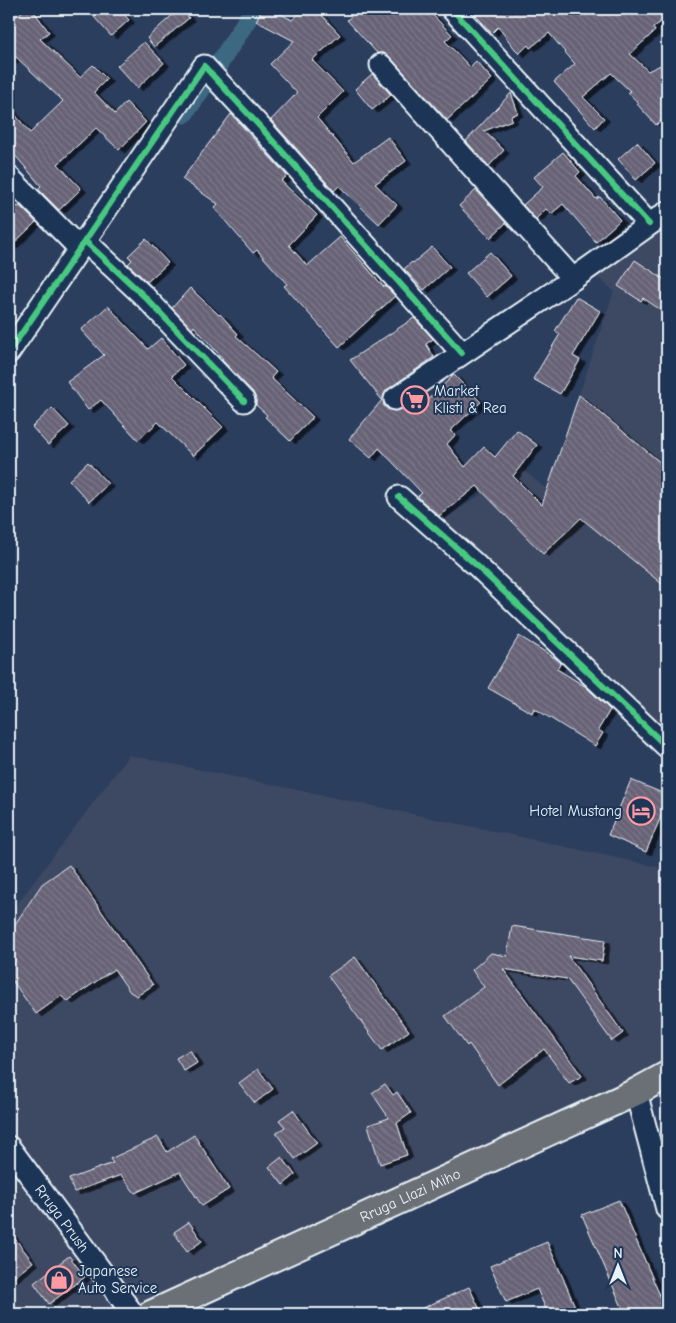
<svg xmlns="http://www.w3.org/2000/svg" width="676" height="1323" font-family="'Comic Neue',sans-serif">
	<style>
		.built { fill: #3e4964 }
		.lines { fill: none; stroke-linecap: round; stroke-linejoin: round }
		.canal { stroke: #3c6882; stroke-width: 19 }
		.building { fill: url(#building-back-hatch); stroke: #e8f1f8; filter: url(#shadow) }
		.minor-casing { stroke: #e8f1f8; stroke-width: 25 }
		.major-casing { stroke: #e8f1f8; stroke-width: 30 }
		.minor { stroke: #1d3557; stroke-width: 21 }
		.major { stroke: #6a7074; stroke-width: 26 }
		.cycleway-casing { stroke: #1d3557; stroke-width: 9 }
		.cycleway { stroke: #46c982; stroke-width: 6 }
		.labels { text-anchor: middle; stroke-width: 4; stroke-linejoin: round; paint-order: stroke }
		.poi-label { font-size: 15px; fill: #e8f1f8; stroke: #1d3557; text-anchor: start }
		.street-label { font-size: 15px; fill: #e8f1f8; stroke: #1d3557 }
	</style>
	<defs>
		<pattern id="building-back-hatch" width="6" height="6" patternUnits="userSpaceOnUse" patternTransform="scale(1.25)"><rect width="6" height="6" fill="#676276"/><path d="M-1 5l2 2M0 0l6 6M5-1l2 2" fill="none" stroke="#7d798a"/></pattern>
		<filter id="shadow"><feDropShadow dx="5.5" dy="3" stdDeviation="0" flood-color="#0009"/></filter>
	</defs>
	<rect width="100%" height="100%" fill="#2c3e5d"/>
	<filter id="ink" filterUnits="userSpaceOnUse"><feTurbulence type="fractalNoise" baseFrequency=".02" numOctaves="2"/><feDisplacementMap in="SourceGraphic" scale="10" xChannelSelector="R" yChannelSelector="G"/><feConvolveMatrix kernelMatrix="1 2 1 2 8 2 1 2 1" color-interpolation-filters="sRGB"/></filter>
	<g filter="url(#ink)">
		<!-- built -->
		<path class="built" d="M667,212V731L440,522L521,468L547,490L614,291L587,269Z
			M129,755L512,835L667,869V1057L637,1078L124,1314H9V915Z"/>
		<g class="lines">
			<!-- canal -->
			<path class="canal" d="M217,67L254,9
				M184,114L202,88"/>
		</g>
		<!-- building -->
		<path class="building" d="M26,9H32L49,32L40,39L80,77L93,65L107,79L94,92L115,114L126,102L146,122L119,150L96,128L58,164L81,189L59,210L38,189L41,186L9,148V107L30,133L63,101L16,57L9,62V21Z
			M87,9H119L129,20L111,36Z
			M179,9H181L189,18L154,47L147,38Z
			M262,9H271L292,20L304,9H316L340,35L312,60L343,92L317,118L354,162L388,137L406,161L375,184L397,205L379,224L339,186L334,191L271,120L297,93L270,64L294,41L256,21Z
			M360,9H427L452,35L445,41L470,67L476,61L492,79L447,120L390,57L384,53H377L347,20Z
			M470,9H667V17L653,28L655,31L630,54L648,71L667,62V115L656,125L637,104L639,103L628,93L630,91L611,73L583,97L604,118L595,128L554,82L575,64L549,33L530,48L528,45L519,54L498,27L492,33Z
			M144,42L164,63L137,88L117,66Z
			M372,74L391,95L372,110L355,89Z
			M511,93L518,113L511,116L512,120L484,131L504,150L489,166L466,141Z
			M231,114L287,176L281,181L317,215L289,245L307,266L340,237L384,287L385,286L395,296L339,347L284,286L287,284L257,250L253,253L214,208L218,204L182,179Z
			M637,142L655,163L636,180L618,159Z
			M563,152L580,172L576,176L596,199L600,197L620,220L596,242L563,204L551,214L546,209L536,219L523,205L543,187L534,177Z
			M476,190L506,223L490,238L459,206Z
			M17,206L18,207L20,206L36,222L9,248V213Z
			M146,239L168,263L147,282L128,264L132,260L128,256Z
			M432,247L450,267L424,290L404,269L412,262L413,263Z
			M490,252L511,276L487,297L466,273Z
			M635,260L667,281V314L643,298L641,301L618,286Z
			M190,288L219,315L220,314L238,334L236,336L276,372L271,378L313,417L290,441L265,417L267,415L256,405V399L253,392L222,360L223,359L194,326L192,329L172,308Z
			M576,297L600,311L573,356L580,360L560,394L533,379L560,334L555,331Z
			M108,306L148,349L161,338L184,365L172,376L223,427L193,456L158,422L138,440L101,400L88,410L67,382L104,355L81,330Z
			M414,318L433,339L426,344L434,357L388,389L384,394L383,400L384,406L389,410L395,411L402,409L421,397L425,402L454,375L481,402L450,431L455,435L447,444L465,467L484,447L495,457L517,430L537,445L513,476L542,505L579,395L667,468V588L581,518L543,554L477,486L439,516L421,500L418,496L422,493L379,448L371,458L349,439L382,400L350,360Z
			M52,408L69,426L48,445L32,427Z
			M88,462L108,484L89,502L69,480Z
			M519,636L555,658L561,663L557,669L586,687L610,710L598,730L603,733L595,746L534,708L532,713L488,688Z
			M631,780L667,795V802L646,852L608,835Z
			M69,865L153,985L137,996L130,992L114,969L68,1001L61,996L36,1014L9,976V933L42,884Z
			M512,926L605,940L602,961L568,956L623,1033L612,1041L567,979L503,969L582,1076L569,1083L544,1049L498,1085L469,1044L467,1046L445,1016L484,987L472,970L491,953L507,956Z
			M355,957L409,1031L382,1050L328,976Z
			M190,1050L197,1063L184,1071L176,1058Z
			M258,1069L273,1089L255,1103L239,1083Z
			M385,1084L393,1095L397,1092L411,1113L397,1123L407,1155L380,1164L368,1125L389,1118L372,1093Z
			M293,1110L317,1143L295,1159L276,1133L285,1127L279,1120Z
			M194,1135L229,1189L202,1206L180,1172L135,1193L121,1175L74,1192L69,1179L113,1163L110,1159L158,1137L167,1152Z
			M282,1157L295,1175L283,1185L269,1167Z
			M619,1200L667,1312V1314H625L582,1215Z
			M189,1222L202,1241L187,1252L174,1232Z
			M9,1231L33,1262L9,1281Z
			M547,1242L563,1278L578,1314H548L537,1289L506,1302L490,1266Z
			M69,1256L85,1277L49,1304L34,1283Z
			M469,1287L482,1314H410Z"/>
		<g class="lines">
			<!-- minor casing -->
			<g class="minor-casing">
				<g id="minor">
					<path d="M452,9L649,224"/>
					<path d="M381,65L573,279"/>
					<path d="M9,177L80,249"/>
					<path d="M85,241L145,297L244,401"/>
					<path d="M9,352L204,66L264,131L462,353"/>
					<path d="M395,399L573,279L667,212"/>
					<path d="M399,497L475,564L667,747"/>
					<path d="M636,1092L667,1209"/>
					<path id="s1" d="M9,1147L133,1314"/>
				</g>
			</g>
			<!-- major casing -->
			<g class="major-casing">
				<g id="major">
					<path id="s2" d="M151,1314L636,1092L667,1075"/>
				</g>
			</g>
			<!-- minor -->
			<use href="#minor" class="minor"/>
			<!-- major -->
			<use href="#major" class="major"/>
			<!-- cycleway casing -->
			<g class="cycleway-casing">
				<path id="cycleway" d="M452,9L649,224
					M85,241L145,297L244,401
					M9,352L204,66L264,131L462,353
					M399,497L475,564L667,747"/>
			</g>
			<!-- cycleway -->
			<use href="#cycleway" class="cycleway"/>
		</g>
	</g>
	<!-- icons -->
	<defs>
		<g id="supermarket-ring" transform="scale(1.4375)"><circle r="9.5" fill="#1d3557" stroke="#ff9aa2" stroke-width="1.5"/><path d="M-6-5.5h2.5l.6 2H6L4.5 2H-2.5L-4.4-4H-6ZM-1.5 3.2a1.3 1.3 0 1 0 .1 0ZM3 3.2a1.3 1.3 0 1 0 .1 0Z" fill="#ff9aa2"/></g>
		<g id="hotel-ring" transform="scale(1.4375)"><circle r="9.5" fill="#1d3557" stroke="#ff9aa2" stroke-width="1.5"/><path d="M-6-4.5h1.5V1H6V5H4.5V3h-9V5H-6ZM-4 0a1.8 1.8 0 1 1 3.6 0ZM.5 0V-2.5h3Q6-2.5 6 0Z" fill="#ff9aa2"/></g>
		<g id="shop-ring" transform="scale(1.4375)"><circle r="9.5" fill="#1d3557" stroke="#ff9aa2" stroke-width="1.5"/><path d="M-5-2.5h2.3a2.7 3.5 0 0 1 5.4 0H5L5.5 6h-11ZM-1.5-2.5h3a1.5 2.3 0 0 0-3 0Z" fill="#ff9aa2"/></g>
	</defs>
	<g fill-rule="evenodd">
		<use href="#supermarket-ring" x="415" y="400"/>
		<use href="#hotel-ring" x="641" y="811"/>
		<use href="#shop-ring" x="59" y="1280"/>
	</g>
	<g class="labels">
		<!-- poi labels -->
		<g class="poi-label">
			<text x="434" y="396">Market<tspan x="434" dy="17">Klisti &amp; Rea</tspan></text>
			<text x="622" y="816" text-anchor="end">Hotel Mustang</text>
			<text x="78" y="1276">Japanese<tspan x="78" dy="17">Auto Service</tspan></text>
		</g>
		<!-- street labels -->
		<g class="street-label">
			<text dy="5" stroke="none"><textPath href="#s2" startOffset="285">Rruga Llazi Miho</textPath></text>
			<text dy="5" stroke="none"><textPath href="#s1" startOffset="89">Rruga Prush</textPath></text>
		</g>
	</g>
	<!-- margin -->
	<rect width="676" height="1323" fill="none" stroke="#1d3557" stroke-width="30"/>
	<rect x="15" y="15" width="646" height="1293" fill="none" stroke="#e8f1f8" stroke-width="2" filter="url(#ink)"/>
	<!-- north arrow -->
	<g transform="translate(618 1266)" stroke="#1d3557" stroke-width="4" paint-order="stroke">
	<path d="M0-4L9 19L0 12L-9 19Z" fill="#e8f1f8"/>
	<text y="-8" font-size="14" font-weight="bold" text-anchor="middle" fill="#e8f1f8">N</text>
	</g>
</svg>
